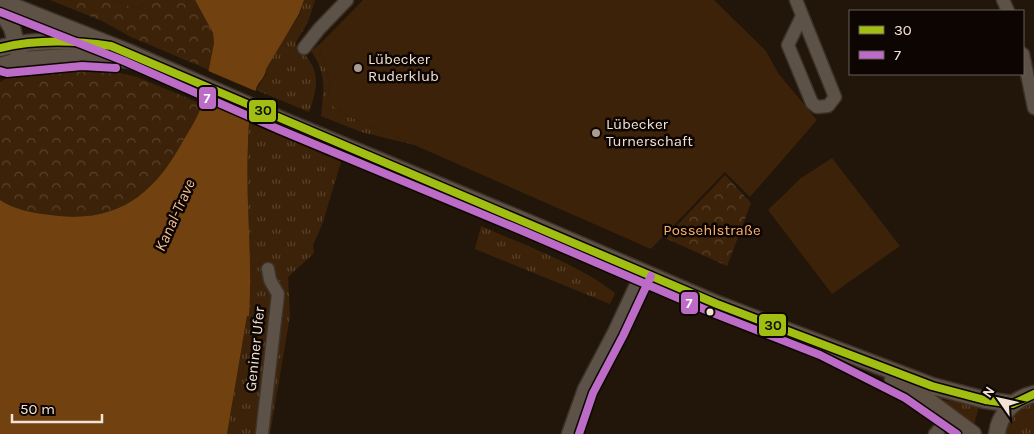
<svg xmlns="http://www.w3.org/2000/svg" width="1034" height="434" font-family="Karla,sans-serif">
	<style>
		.grass { fill: url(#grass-tufts) }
		.park { fill: url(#park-crowns) }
		.garden { fill: #3c2208 }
		.water { fill: #714210 }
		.pier { fill: #22160b }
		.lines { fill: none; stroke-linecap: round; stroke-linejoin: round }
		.minor-casing { stroke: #3e3329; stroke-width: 15 }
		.major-casing { stroke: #3e3329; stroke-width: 19 }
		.minor { stroke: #5c5248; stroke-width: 12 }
		.major { stroke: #5e5145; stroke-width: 16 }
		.bus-1-casing { stroke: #0d0501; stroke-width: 11 }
		.bus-2-casing { stroke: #0d0501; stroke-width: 11 }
		.bus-1 { stroke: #a1be13; stroke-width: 8 }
		.bus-2 { stroke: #bc6bc6; stroke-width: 8 }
		.poi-dot { fill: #aa9b90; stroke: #0d0501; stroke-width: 2 }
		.bus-dot { fill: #f3e3d7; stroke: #0d0501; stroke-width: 2 }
		.labels { text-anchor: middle; stroke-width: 5; stroke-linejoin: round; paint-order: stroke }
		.poi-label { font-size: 15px; fill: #f3e3d7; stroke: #0d0501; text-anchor: start }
		.park-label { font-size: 15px; fill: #fbb271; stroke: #0d0501 }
		.street-label { font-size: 15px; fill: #f3e3d7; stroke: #0d0501 }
		.water-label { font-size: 16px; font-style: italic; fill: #f5be8f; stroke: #0d0501 }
		.line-badge { stroke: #0d0501; stroke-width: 2 }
		.badge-label { font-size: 14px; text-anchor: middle; font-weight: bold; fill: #fff }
		.pale-badge-label { font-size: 14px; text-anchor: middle; font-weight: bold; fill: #111 }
	</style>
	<defs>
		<pattern id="grass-tufts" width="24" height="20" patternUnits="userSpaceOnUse" patternTransform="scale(1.25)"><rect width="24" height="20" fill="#3c2208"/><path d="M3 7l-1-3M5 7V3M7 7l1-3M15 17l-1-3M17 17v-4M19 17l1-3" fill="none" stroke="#59422b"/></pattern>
		<pattern id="park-crowns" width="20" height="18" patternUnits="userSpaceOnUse" patternTransform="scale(1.25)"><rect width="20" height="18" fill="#3c2208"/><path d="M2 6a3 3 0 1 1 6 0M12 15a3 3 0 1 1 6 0" fill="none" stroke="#59422b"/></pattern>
	</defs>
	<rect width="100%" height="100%" fill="#22160b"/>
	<!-- grass -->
	<path class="grass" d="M304,0H315L308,22L295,44C320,68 320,81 309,112L256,90L266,74V69L276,51L300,14Z
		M319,45L329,80L330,100L333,106L346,115L415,145L361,132L321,116C324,91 327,73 311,51Z
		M249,123L341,162L322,225L313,245L314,253L288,277L290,316L270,434H227L247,316H249C253,252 243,187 249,123Z
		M481,226C526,246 576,263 615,293L610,304L475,249Z
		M943,400L979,406L974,425Z
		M1034,402V434H1006C1010,418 1018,408 1034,402Z"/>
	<!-- park -->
	<path class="park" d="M50,0H114L135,8L149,2L150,0H195L213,33L214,43L209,70L131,37L102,21Z
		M60,68H98L137,77L202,104C198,117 190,129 183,141C153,196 116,224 51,215C33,213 15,210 0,200V82C15,72 42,70 60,68Z
		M725,175L751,203L727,266L665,238Z"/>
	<!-- garden -->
	<path class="garden" d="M114,0H150L149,2L135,8Z
		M363,0H714L766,51L778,73L817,120L750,197L725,172L651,249L346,115L333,106L330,100L329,80L319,45Z
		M832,158L900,246L832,294L768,210L801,178Z"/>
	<!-- water -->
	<path class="water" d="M195,0H304L299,14L266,69C266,77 258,82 256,89C251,106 248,125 248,143C245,200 253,258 249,316H247L227,434H0V200C15,210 33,213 51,215C116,224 153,196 183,141C190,129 198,117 202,104L214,43L213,33Z"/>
	<!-- pier -->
	<path class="pier" d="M206,70L258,92L252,123L200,101Z"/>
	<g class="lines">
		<!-- minor casing -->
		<g class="minor-casing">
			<path id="minor" d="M796,0L835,97L828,106L817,107L812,103L788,45L802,16
				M1003,0L1008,11
				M304,48L319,29L347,0
				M1023,54L1034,108
				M262,434L278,294L270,280L268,269
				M568,434L584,389L614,332L642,272
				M935,434L951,416"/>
		</g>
		<!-- major casing -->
		<g class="major-casing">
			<path id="major" d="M0,1L128,52L282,120L529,223L717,304L932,386L985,400L1013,404
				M0,9L12,28L19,54
				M0,48C30,40 59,40 89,42
				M0,66L21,60L82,56L132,60
				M893,380L926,399L973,434
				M997,434C999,414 1015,398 1034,394"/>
		</g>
		<!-- minor -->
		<use href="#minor" class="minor"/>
		<!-- major -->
		<use href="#major" class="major"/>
		<!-- bus-1 casing -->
		<g class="bus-1-casing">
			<path id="bus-1" d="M0,48C37,39 73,40 111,46L717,304L932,386L985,400L1013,404L1034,394"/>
		</g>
		<!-- bus-2 casing -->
		<g class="bus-2-casing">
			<path id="bus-2" d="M0,12L124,61L278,129L525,232L713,313L820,355L905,398L957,434
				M0,71L7,73L82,66L116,68
				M579,434L593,393L623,336L651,276"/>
		</g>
		<!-- bus-1 -->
		<use href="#bus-1" class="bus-1"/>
		<!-- bus-2 -->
		<use href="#bus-2" class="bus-2"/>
	</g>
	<!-- markers -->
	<g class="poi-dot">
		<circle cx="358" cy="68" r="5"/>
		<circle cx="596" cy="133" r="5"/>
	</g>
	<circle class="bus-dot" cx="710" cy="312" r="4.5"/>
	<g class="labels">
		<!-- poi labels -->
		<g class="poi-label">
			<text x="368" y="64">Lübecker<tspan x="368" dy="17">Ruderklub</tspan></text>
			<text x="606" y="129">Lübecker<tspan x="606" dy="17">Turnerschaft</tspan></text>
		</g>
		<!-- park labels -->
		<g class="park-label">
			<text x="712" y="235">Possehlstraße</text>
		</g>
		<!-- street labels -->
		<g class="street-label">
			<text transform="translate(255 349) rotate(-84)" y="5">Geniner Ufer</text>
		</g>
		<!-- water labels -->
		<g class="water-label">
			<text transform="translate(174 215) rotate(-66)" y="6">Kanal-Trave</text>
		</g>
	</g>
	<g class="line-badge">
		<rect x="198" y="86" width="19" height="24" rx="5" fill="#bc6bc6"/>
		<rect x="248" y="99" width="29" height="24" rx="5" fill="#a1be13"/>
		<rect x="680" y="291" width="19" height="24" rx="5" fill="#bc6bc6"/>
		<rect x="758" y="313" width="29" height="24" rx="5" fill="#a1be13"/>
	</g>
	<g class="badge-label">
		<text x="207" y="103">7</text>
		<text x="689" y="308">7</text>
	</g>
	<g class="pale-badge-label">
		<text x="263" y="115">30</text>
		<text x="773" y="330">30</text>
	</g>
	<!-- legend -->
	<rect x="849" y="10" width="175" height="65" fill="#0d0501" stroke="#695e57"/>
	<rect x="859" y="26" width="25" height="8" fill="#a1be13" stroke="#695e57"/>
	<text x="894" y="35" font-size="15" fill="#f3e3d7">30</text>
	<rect x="859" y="51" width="25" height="8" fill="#bc6bc6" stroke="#695e57"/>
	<text x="894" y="60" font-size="15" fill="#f3e3d7">7</text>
	<!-- north arrow -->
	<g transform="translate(999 399) rotate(304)" stroke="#0d0501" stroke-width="4" paint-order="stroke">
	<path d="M0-4L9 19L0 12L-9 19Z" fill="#f3e3d7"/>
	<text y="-8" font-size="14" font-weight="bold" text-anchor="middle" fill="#f3e3d7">N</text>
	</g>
	<!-- scale -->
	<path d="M12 414v8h90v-8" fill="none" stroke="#f3e3d7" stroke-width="2.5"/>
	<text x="20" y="414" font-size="15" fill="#f3e3d7" stroke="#0d0501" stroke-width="4" paint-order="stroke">50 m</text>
</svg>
